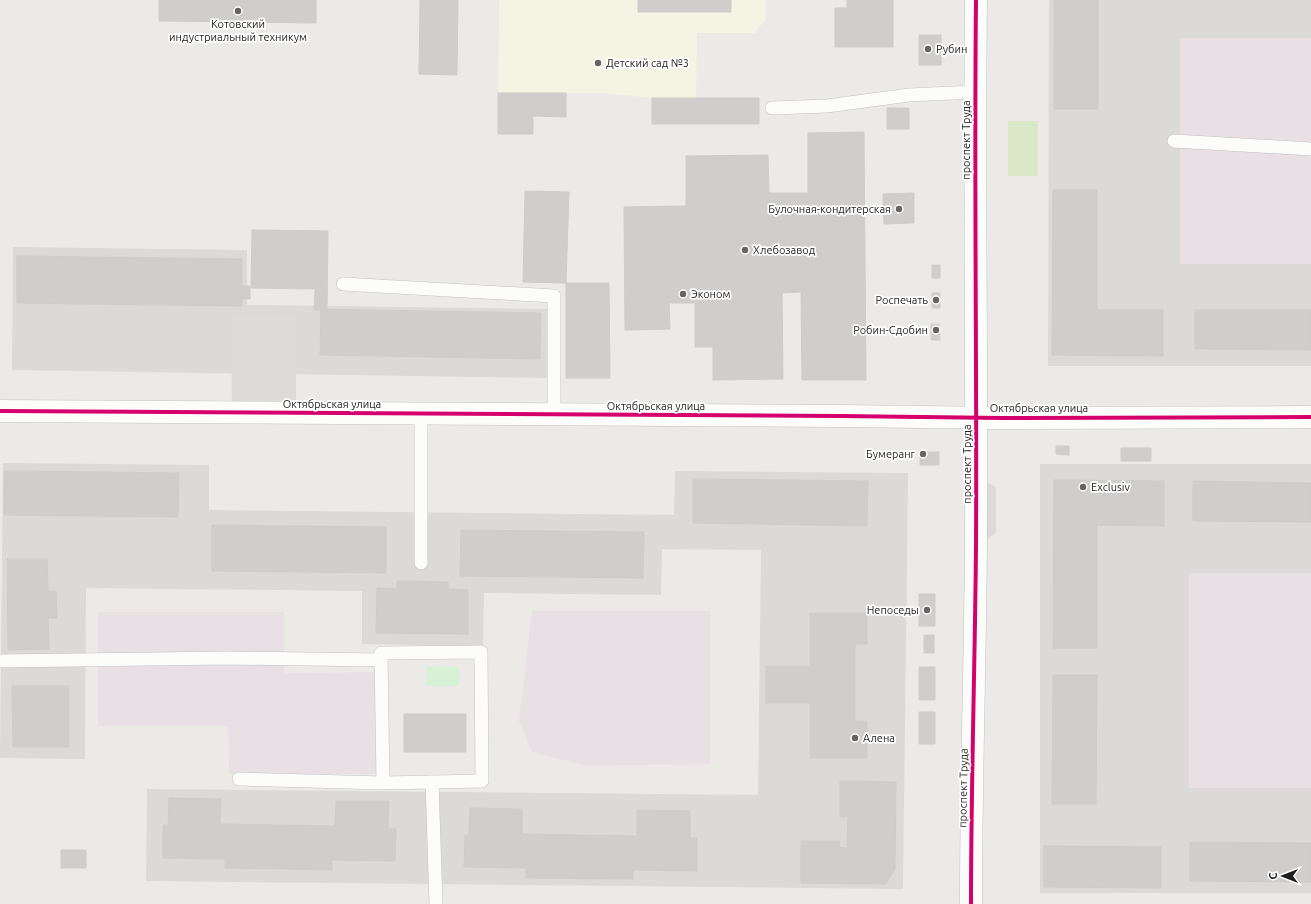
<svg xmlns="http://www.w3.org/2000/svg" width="1311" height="904" font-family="Ubuntu,sans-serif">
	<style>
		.residential { fill: #dbdad8 }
		.industrial { fill: #e9e0e6 }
		.education { fill: #f5f3e3 }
		.grass { fill: #dae8c8 }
		.park { fill: #d6f1d5 }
		.parking { fill: #dcdbda }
		.building { fill: #d0cecc; stroke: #cfccc8 }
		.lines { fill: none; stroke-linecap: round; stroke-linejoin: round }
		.service-casing { stroke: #c3c2c1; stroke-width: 14 }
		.tertiary-casing { stroke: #c3c2c1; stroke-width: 23 }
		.service { stroke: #fcfcfb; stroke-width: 13 }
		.tertiary { stroke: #fcfcfb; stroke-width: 22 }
		.cycleway-casing { stroke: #fff; stroke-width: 6 }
		.cycleway { stroke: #d6006c; stroke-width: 4 }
		.poi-dot { fill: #666564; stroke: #fff; stroke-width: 1.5 }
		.labels { text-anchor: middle; stroke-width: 3.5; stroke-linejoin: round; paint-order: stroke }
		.poi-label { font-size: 11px; fill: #1e1e1e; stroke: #fff; text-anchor: start }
		.street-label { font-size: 11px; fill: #1e1e1e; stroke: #fff }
	</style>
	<rect width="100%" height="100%" fill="#eceae7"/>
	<!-- residential -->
	<path class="residential" d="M1049,0H1311V38H1180V264H1311V366H1048Z
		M13,247L247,250V305L551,309L550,378L12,370Z
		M3,463L209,465V510L674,515L675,471L908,473L903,889L146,881L147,789L758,795L761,550L662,549L661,595L484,593L483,646L362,644V591L86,588L85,759L0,758Z
		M1040,464H1311V573H1189V788H1311V893H1040Z"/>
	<!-- industrial -->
	<path class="industrial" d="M1180,38H1311V264H1180Z
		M1189,573H1311V788H1189Z
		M532,611H710V764L588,766L532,752L519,721Z
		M98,612H284V673L376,672V774H229L228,726H98Z"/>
	<!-- education -->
	<path class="education" d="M499,0H766V19L754,33H697L696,98H652L605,93H498Z"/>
	<!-- grass -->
	<path class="grass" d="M1008,121H1038V176H1008Z"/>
	<!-- park -->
	<path class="park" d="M427,666L459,667V686H426Z"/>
	<!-- parking -->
	<path class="parking" d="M231,315H296V413H232Z
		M976,477L996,487V533L976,546Z"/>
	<!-- building -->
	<path class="building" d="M159,0H316V23L159,21Z
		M420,0H458L457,75L419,74Z
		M638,0H731V12H638Z
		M847,0H893V47H835V8H847Z
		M1054,0H1098V109H1054Z
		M919,35H941V65H919Z
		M498,93H566V117L533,116V134H498Z
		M652,98H759V124H652Z
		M887,108H909V129H887Z
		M864,132L866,380H802L801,292L782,293L783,379L713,380V347H695V303H669L670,329L625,330L624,207L686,206V156L768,155L769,193H808V133Z
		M1053,190H1097V310H1163V356L1052,355Z
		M525,191L569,192L566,283L523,282Z
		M914,193V223L884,224L883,194Z
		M252,230L328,231L327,310H314L315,289L251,288Z
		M17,256L242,259V286H250V299H242V306L17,303Z
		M932,265H940V278H932Z
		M566,283H609L610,378H566Z
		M932,293H940V308H932Z
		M321,309L541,313L540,359L320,355Z
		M1195,310H1311V350L1195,349Z
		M931,324H939L940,340H931Z
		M1056,446H1069V455L1056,454Z
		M1121,448H1151V461H1121Z
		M920,452H939V465H920Z
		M4,471L179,473L178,517L4,515Z
		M693,479L868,481L867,526L693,523Z
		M1054,480L1164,481V526L1097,525V648H1053Z
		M1193,481L1311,483V522L1193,521Z
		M212,525L386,527V573L212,571Z
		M461,530L644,532L643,578L460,576Z
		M7,559H47L48,591H56L57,618H48L49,649L8,650Z
		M397,581L448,582V589L468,590V634L376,633L377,588L397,589Z
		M919,594H935V626H919Z
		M810,613H867V644H855V721H867V758H810V703H766V666H810Z
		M924,635H934V653H924Z
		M919,667H935V700H919Z
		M1053,675H1097L1096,804H1052Z
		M12,686H69V747H13Z
		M919,712H935V744H919Z
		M404,714H466V752H404Z
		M840,781L896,782L895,869L886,884L801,883V841H840L839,847L847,848L848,817H840Z
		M169,798L221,799L220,824L335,826L336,801H389L388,828L396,829L395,861L332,860V870L225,868V859L163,858V825H168Z
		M470,808L522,809V834L637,836V810L690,811V838H697V871L633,870V879L526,878V868L464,867L465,835H469Z
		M1190,842L1311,843V882L1190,881Z
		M1044,846L1161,847V888L1044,887Z
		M61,850H86V868H61Z"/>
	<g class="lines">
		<!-- service casing -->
		<g class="service-casing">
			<path id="service" d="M772,108L827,106L909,95L975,92
				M1174,141L1311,149
				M343,284L554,296V414
				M421,414V563
				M481,652L482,781L383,783L381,653Z
				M0,661L227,658L381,660
				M239,779L383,783
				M432,782L436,904"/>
		</g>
		<!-- tertiary casing -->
		<g class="tertiary-casing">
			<path id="tertiary" d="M0,411L840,416L1003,418L1311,417
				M971,904C971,784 975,665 976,545C977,363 974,182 976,0"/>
		</g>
		<!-- service -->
		<use href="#service" class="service"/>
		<!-- tertiary -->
		<use href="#tertiary" class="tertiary"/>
		<!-- cycleway casing -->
		<g class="cycleway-casing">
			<path id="cycleway" d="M0,411L840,416L1003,418L1311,417
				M971,904C971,784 975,665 976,545C977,363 974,182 976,0"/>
		</g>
		<!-- cycleway -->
		<use href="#cycleway" class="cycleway"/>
	</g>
	<!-- markers -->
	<g class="poi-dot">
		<circle cx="238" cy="11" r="4"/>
		<circle cx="928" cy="49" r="4"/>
		<circle cx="598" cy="63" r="4"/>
		<circle cx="899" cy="209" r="4"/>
		<circle cx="745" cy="250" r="4"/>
		<circle cx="683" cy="294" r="4"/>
		<circle cx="936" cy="300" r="4"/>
		<circle cx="936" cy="330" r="4"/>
		<circle cx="923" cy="454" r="4"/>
		<circle cx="1083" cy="487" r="4"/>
		<circle cx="927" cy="610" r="4"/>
		<circle cx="855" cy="738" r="4"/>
	</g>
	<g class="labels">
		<!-- poi labels -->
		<g class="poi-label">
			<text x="238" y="28" text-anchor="middle">Котовский<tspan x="238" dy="13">индустриальный техникум</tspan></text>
			<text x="936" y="53">Рубин</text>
			<text x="606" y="67">Детский сад №3</text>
			<text x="891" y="213" text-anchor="end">Булочная-кондитерская</text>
			<text x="753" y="254">Хлебозавод</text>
			<text x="691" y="298">Эконом</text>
			<text x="928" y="304" text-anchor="end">Роспечать</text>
			<text x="928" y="334" text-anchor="end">Робин-Сдобин</text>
			<text x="915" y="458" text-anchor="end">Бумеранг</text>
			<text x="1091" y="491">Exclusiv</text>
			<text x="919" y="614" text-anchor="end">Непоседы</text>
			<text x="863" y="742">Алена</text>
		</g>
		<!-- street labels -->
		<g class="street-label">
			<text transform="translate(966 140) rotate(-90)" y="4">проспект Труда</text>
			<text x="332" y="408">Октябрьская улица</text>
			<text x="656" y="410">Октябрьская улица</text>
			<text x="1039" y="412">Октябрьская улица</text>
			<text transform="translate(967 464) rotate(-90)" y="4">проспект Труда</text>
			<text transform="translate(963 788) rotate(-89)" y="4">проспект Труда</text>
		</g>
	</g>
	<!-- north arrow -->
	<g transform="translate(1283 876) rotate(270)" stroke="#ffffff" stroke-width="3" paint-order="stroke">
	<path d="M0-3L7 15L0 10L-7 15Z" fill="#1e1e1e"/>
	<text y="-6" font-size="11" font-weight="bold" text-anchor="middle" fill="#1e1e1e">С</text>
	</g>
</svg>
